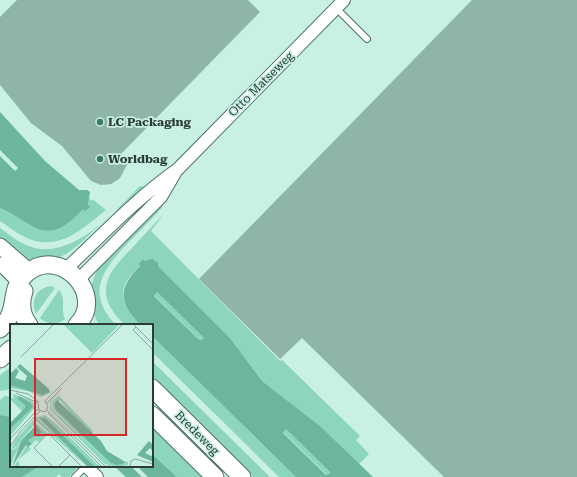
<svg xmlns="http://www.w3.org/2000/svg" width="577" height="477" font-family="'Roboto Serif',serif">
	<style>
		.green { fill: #8dd5bd }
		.water { fill: #6cb69e; fill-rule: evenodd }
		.building { fill: #8eb5a7 }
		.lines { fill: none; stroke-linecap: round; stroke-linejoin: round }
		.service-casing { stroke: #4c7165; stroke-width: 8 }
		.minor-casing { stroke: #4c7165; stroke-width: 14 }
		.tertiary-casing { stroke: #4c7165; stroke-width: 17 }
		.secondary-casing { stroke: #4c7165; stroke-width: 19 }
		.service { stroke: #fff; stroke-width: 6 }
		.minor { stroke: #fff; stroke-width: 12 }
		.tertiary { stroke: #fff; stroke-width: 15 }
		.secondary { stroke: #fff; stroke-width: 17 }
		.poi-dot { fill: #3c7a67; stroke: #c8f1e2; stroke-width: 1.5 }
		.labels { text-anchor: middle; stroke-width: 3.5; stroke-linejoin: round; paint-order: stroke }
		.street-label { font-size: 12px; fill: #2b3b35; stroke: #c8f1e2 }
		.poi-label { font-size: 12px; font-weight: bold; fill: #2b3b35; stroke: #c8f1e2; text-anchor: start }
		.inset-road { fill: none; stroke: #89a89d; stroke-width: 1 }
		.view { fill: #d62828; fill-opacity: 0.15; stroke: #d62828; stroke-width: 2 }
		.inset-edge { fill: none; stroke: #2b3b35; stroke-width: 2 }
	</style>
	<rect width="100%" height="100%" fill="#c8f1e2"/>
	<!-- green -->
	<path class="green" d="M140,186L146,187C133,198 119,208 105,220C83,239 66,266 31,260C19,258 9,247 0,241V228C11,236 22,245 35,248C74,257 115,212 140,186Z
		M89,199L95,201L106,210C83,228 61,251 29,239C19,235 9,227 0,221V208L45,231C68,230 71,214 89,206L88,205Z
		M162,203V208C151,219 141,230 130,241C104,268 84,292 116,325H100C87,309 89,286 98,268Z
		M164,214L151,231L280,361L282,360L360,436L356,440L369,454L359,464L320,426L262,381L230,338L158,266V262L155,260L145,261L144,260C140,267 133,272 128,279C116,296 128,313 141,325H125C93,294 105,275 132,248C143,236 153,225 164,214Z
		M51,286L55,288L36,314C30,301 36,288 51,286Z
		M59,290C67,299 60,309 65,319C57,325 47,325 40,318Z
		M157,292L204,338L201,340L198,339L154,295Z
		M152,336L296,477H279L152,352Z
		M152,361L270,477H253L152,379Z
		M11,367V389L0,391V375Z
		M5,396L11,397V417L0,415V400Z
		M152,424L206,477H177L152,454Z
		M286,429L330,472L327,475L283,432Z
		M40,466H79L69,477H62L59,474L56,477H22Z"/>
	<!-- water -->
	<path class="water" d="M0,112L45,161L79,190H87L90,192L88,205L90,207L85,211L83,209C45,249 38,225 0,208V156L15,171L18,168L0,150Z
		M143,259L145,261L152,259L158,262V266L230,338L262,381L320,426L373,477H296L152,336V325H141C118,303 118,288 140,266L139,264ZM157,292L204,338L201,340L198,339L154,296ZM286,429L330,472V473L326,475L283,433Z
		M0,415L11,417V466H40L22,477H0Z
		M152,454L177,477H148L137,466H152Z
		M114,466H131L142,477H126Z"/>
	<!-- building -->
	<path class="building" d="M17,0H248L260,12L120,155L128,163L120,178L111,184L101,185L91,181L62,146L31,123L0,85V17Z
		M472,0H577V477H444L302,338L280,359L199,279Z"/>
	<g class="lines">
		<!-- service casing -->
		<g class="service-casing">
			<path id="service" d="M336,8L367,39
				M75,477L86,466"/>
		</g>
		<!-- minor casing -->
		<g class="minor-casing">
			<path id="minor" d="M66,269C103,234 137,198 178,169L344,0
				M79,279L161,197L175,173
				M86,466L97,477"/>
		</g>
		<!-- tertiary casing -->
		<g class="tertiary-casing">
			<path id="tertiary" d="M0,246L29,271
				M0,265L4,266L19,281"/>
		</g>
		<!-- secondary casing -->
		<g class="secondary-casing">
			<path id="secondary" d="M24,291C20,303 21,315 29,325
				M0,329C3,325 7,321 9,317C17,299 10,288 27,273C60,245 107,295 77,325
				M0,359L11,349
				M152,388L242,477
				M152,415L215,477"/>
		</g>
		<!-- service -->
		<use href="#service" class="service"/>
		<!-- minor -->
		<use href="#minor" class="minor"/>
		<!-- tertiary -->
		<use href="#tertiary" class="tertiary"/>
		<!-- secondary -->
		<use href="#secondary" class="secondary"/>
	</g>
	<!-- markers -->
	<g class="poi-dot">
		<circle cx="100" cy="122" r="4"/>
		<circle cx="100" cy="159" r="4"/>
	</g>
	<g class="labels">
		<!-- street labels -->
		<g class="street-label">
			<text transform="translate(261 84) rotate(-45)" y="4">Otto Matseweg</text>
			<text transform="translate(197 433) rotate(45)" y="4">Bredeweg</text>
		</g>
		<!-- poi labels -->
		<g class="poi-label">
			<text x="108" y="126">LC Packaging</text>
			<text x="108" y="163">Worldbag</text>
		</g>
	</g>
	<!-- overview -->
	<g transform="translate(10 324)">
		<rect width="143" height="143" fill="#c8f1e2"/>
		<path d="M53,0H110L82,29ZM0,61L17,65L30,71L39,66L42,68L31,73L18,67L0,64ZM50,67L41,78L42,85L102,143L95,140L40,86V77ZM51,69L49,72L83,107L82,108L66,95L50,76L44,81L46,86L103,140H116L118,137V141L105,143L99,140L43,85L42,78ZM3,70L21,76L26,82L0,112V105L23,83L21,79L8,72L16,82L12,87L0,75V73L4,75ZM35,91L44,98L90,143H85L79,138L33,93L28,94L78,143L26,97L6,123L1,125L6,115L25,94ZM25,98L37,109L29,118L26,116L22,120L18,116L32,107L26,101L23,102L11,117L0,143L1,126L6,124ZM17,121L21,125L8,136L10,143H4Z" fill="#8dd5bd"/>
		<path d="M10,40L39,65V68L32,71L0,61V50L6,44L9,47L5,54L15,57L17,52L7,43ZM9,72L21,79L23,83L0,105V99L12,87L3,78L12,87L16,82L7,74ZM47,76L91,117L97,127L117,139L107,141L101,139L46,86L44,81ZM28,93L35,94L85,143H78ZM26,101L32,108L18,116L22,120L18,123L16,121L2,143L11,117ZM139,117L143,121V127L140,124L135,129L141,132L143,131V138L127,131Z" fill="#6cb69e"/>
		<path class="inset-road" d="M123,0L143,20M126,3L123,6L143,26M11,33L44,0M0,66L18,70L29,78M6,69L28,79M35,77L113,0M28,79L29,86L35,88L38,83L35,77M37,79L52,64M37,86L96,143M38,89L92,143M0,115L28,85M0,123L10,108L30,87M43,143L24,124L38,109L72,143M48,143L60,131M120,143L121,137L125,135L143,140"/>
		<path class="view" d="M25,35H116V111H25Z"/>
		<rect width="143" height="143" class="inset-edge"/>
	</g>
</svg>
